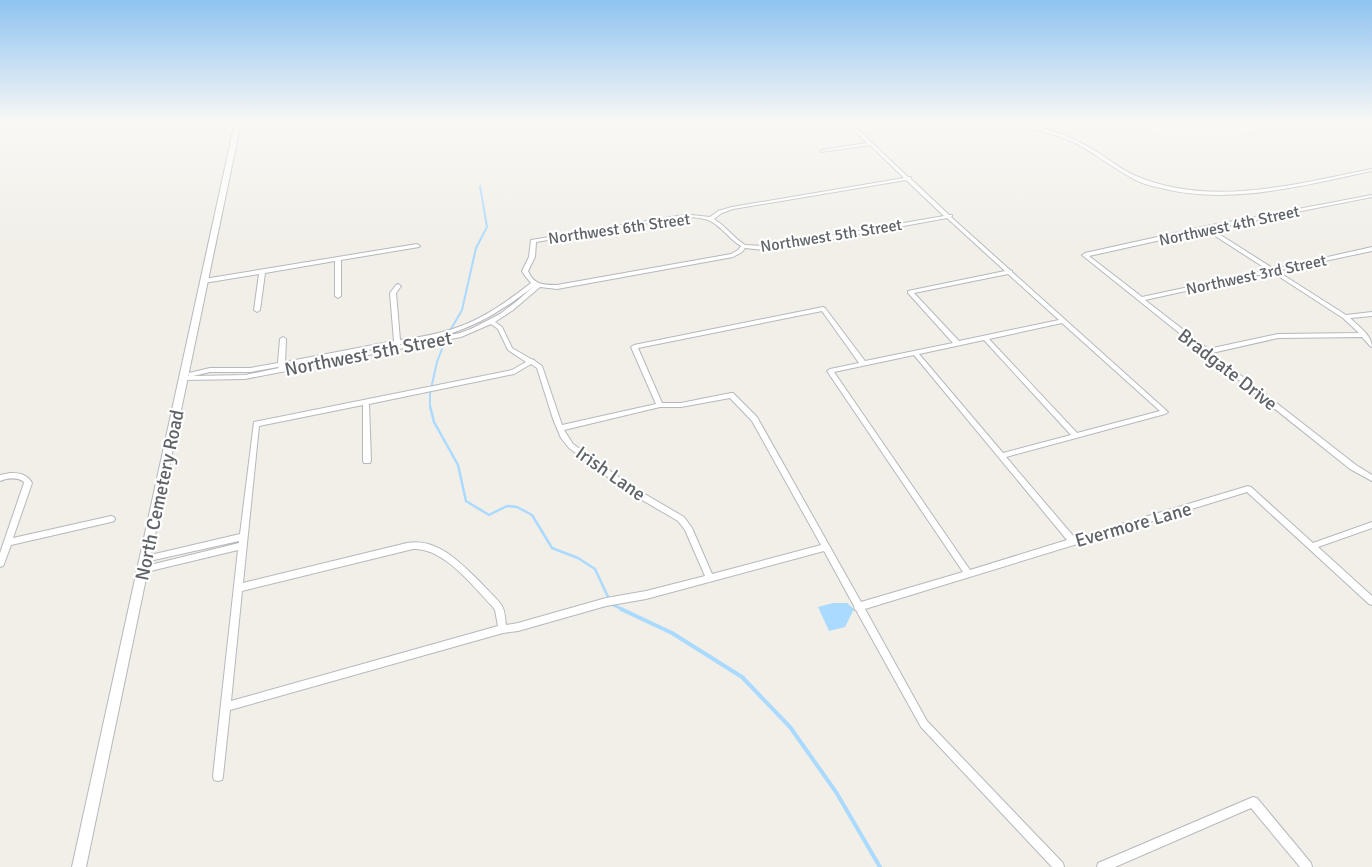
<svg xmlns="http://www.w3.org/2000/svg" width="1372" height="867" font-family="Signika,sans-serif">
	<style>
		.commercial { fill: #fef7e0 }
		.water { fill: #aadaff }
		.lines { fill: none; stroke-linecap: round; stroke-linejoin: round }
		.stream-far2 { stroke: #aadaff; stroke-width: 2 }
		.stream-far1 { stroke: #aadaff; stroke-width: 2.5 }
		.stream { stroke: #aadaff; stroke-width: 4 }
		.minor-casing { stroke: #b5b8bc; stroke-width: 2 }
		.tertiary-casing { stroke: #b5b8bc; stroke-width: 2 }
		.minor { fill: #fff; fill-rule: evenodd }
		.tertiary { fill: #fff; fill-rule: evenodd }
		.labels { text-anchor: middle; stroke-width: 4.5; stroke-linejoin: round; paint-order: stroke }
		.far-street-label { font-size: 16px; fill: #5f6368; stroke: #fff }
		.street-label { font-size: 19px; fill: #5f6368; stroke: #fff }
	</style>
	<rect width="100%" height="100%" fill="#f1efe8"/>
	<!-- commercial -->
	<path class="commercial" d="M1146,122H1305L1217,137L1155,133Z"/>
	<!-- water -->
	<path class="water" d="M833,603H847L854,609L845,627L829,631L818,607Z"/>
	<g class="lines">
		<!-- stream-far2 -->
		<path class="stream-far2" d="M430,408V393L437,362L447,336L462,310L476,248L487,227L480,186"/>
		<!-- stream-far1 -->
		<path class="stream-far1" d="M430,406L434,422L458,465L466,501L489,515L507,506L517,507L532,515L552,548L578,558L595,569L609,599
			M611,604L624,610"/>
		<!-- stream -->
		<path class="stream" d="M621,609L672,633L742,677L790,727L836,792L880,867"/>
		<!-- minor casing -->
		<g class="minor-casing">
			<path id="minor" d="M845,122H850L908,177H911V179L949,215H952V216L951,217L1010,270L1012,271V272L1168,412L1165,414L1006,457L1075,538L1248,486L1251,487L1313,543L1372,522V528L1318,547L1372,596V605L1369,604L1247,492L865,609L927,721L1063,863L1064,867H1052L921,727L856,610H855L854,606L824,551L646,599L606,606L518,631L503,633L230,710L223,776L222,780L218,781L214,780L213,776L238,550L142,573L139,572L138,570L139,568L142,567L239,543V541L145,562L142,561L141,559L142,557L240,534L254,422L512,370L526,362L508,350L498,329L491,324L461,337L245,379L183,380L180,378L181,376H189L188,374L189,373L210,368H250L278,363L280,339L283,337L286,339L285,362L394,341L390,293L396,285L398,284L401,286L396,293L400,340C414,338 428,336 442,332C476,324 504,304 531,283L525,276L522,271L529,257L531,240L678,216L691,215L710,217L718,211L732,207L904,178L870,145L821,152V151L823,150L867,143ZM906,180L944,216L789,243L765,246L745,245L737,239L721,224L714,219L722,213L733,209ZM691,217C698,218 706,218 712,222C723,228 730,240 741,246L738,250L731,254L557,285C543,285 534,285 528,271L535,257L536,242L678,218ZM947,218L1005,271L908,291V293L953,343L865,361L825,308L823,307L634,345L631,347L656,404L562,425L542,366L535,361L534,360L531,359L512,348L502,327L495,322L513,310L540,287L557,289L733,257L742,252L745,248L765,250L789,247ZM1008,274L1059,320L959,341L914,293ZM534,286L517,301L500,314L471,329L460,333L400,345V344C415,341 431,339 446,335C480,325 507,307 534,286ZM822,311L859,363L830,369L827,371L963,572L861,602L757,417L733,393H731L681,403H662L638,348ZM1062,323L1160,411L1077,433L989,339ZM984,340L1071,435L1003,453L919,354ZM394,345L395,346L284,367V366ZM914,355L1067,540L970,570L834,372ZM531,364L537,368L553,419L561,438L569,448L625,490L678,521L685,530L705,576L646,591L606,598L518,623L506,625C505,618 505,611 502,606C497,598 489,592 483,585C463,565 438,537 407,543L243,583L259,426L363,405V461L364,463H370L371,461L369,404L514,374ZM278,367L279,368L245,375L193,376L210,372H250ZM730,398L752,421L821,545L712,574L692,528L684,517L631,486L573,444L564,430L660,407H681ZM413,549C443,547 473,586 492,606L495,610L498,626L231,701L242,591Z
				M996,122C1030,122 1065,132 1094,150C1108,158 1121,170 1136,176C1211,208 1296,184 1372,169V171C1304,185 1230,206 1161,188C1149,186 1135,181 1125,174C1107,164 1092,151 1073,142C1057,135 1040,130 1022,126C1014,125 1004,125 996,122Z
				M1372,195V197L1211,229L1274,269L1372,247V251L1277,271L1346,315L1372,312V316L1350,318C1358,326 1372,335 1372,347L1370,346L1362,337L1278,338L1212,353L1356,465L1372,475V481L1350,469L1206,354L1204,353L1203,352L1082,255L1085,253L1207,226ZM1206,230L1268,270L1142,297L1089,256ZM1272,272L1343,318L1359,333L1278,334L1208,349L1145,300Z
				M417,244L420,246L419,247L341,260V296L338,298L335,296V261L265,273L260,310L257,312L254,310L259,274L204,283L201,281L204,279Z
				M10,473C20,473 27,474 32,483L13,538L111,516L114,517L115,519L114,521L111,522L11,545L4,564L3,566L0,567V553L24,483L23,481C15,477 8,478 0,481V475Z
				M1253,797L1257,798L1311,863L1312,867H1300L1251,808L1115,867H1097L1098,863Z"/>
		</g>
		<!-- tertiary casing -->
		<g class="tertiary-casing">
			<path id="tertiary" d="M235,122H241L86,867H72Z"/>
		</g>
		<!-- minor -->
		<use href="#minor" class="minor"/>
		<!-- tertiary -->
		<use href="#tertiary" class="tertiary"/>
	</g>
	<!-- sky -->
	<linearGradient id="sky" x2="0" y2="1"><stop stop-color="#8fc3f1"/><stop offset="0.5" stop-color="#f9f8f5"/><stop offset="1" stop-color="#f9f8f5" stop-opacity="0"/></linearGradient>
	<rect width="1372" height="244" fill="url(#sky)"/>
	<g class="labels">
		<!-- far-street labels -->
		<g class="far-street-label">
			<text transform="translate(1229 225) rotate(-12)" y="6">Northwest 4th Street</text>
			<text transform="translate(619 228) rotate(-8)" y="6">Northwest 6th Street</text>
			<text transform="translate(831 235) rotate(-9)" y="6">Northwest 5th Street</text>
			<text transform="translate(1256 274) rotate(-12)" y="6">Northwest 3rd Street</text>
		</g>
		<!-- street labels -->
		<g class="street-label">
			<text transform="translate(368 353) rotate(-11)" y="7">Northwest 5th Street</text>
			<text transform="translate(1228 369) rotate(38)" y="7">Bradgate Drive</text>
			<text transform="translate(611 473) rotate(35)" y="7">Irish Lane</text>
			<text transform="translate(159 495) rotate(-78)" y="7">North Cemetery Road</text>
			<text transform="translate(1133 524) rotate(-16)" y="7">Evermore Lane</text>
		</g>
	</g>
</svg>
